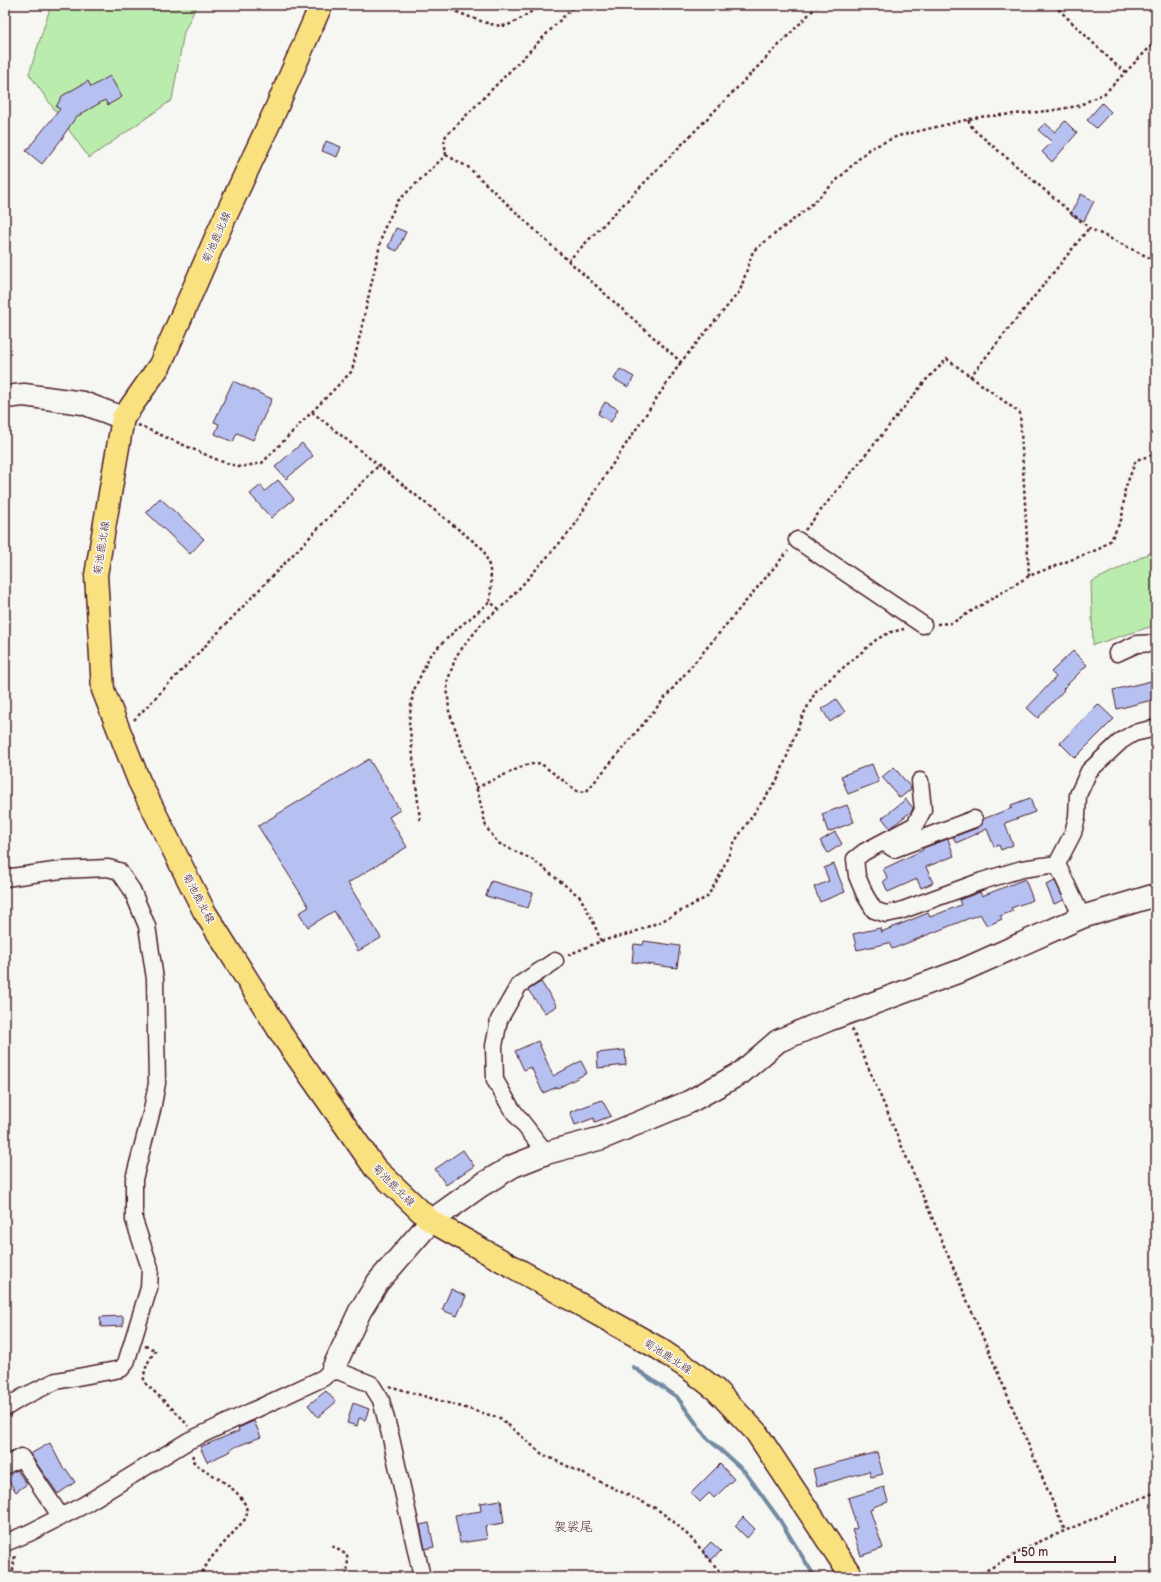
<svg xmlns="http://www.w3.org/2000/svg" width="1161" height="1582" font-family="'Balsamiq Sans','Klee One',sans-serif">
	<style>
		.green { fill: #baedad; stroke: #82866c }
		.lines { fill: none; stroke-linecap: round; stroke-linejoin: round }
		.stream { stroke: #738aa1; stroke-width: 4 }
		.building { fill: #b6c0f1; stroke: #4a1f2b }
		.street-casing { stroke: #4a1f2b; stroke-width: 19 }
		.secondary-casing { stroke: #4a1f2b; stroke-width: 25 }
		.primary-casing { stroke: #4a1f2b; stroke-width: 25 }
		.path { stroke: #4a1f2b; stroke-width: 2.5; stroke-dasharray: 3 3; stroke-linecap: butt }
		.street { stroke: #f6f6f2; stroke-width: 16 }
		.secondary { stroke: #f6f6f2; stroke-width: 22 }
		.primary { stroke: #fae180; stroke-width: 22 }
		.labels { text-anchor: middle; stroke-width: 3; stroke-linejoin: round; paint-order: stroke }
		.street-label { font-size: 11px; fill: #4a1f2b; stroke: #f6f6f2 }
		.quarter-label { font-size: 13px; fill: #4a1f2b; stroke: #f6f6f2 }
	</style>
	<rect width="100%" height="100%" fill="#f6f6f2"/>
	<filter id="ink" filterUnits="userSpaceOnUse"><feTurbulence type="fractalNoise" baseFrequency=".025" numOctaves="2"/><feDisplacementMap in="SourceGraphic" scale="8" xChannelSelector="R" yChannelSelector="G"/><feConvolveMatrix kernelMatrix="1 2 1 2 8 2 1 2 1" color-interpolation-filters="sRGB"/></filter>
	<g filter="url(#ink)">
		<!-- green -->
		<path class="green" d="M51,5H197L184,32L172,100L89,158L29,74Z
			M1156,550V625L1093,645L1091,582Z"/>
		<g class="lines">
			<!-- stream -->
			<path class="stream" d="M633,1367L677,1397L706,1437L745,1472L779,1519L815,1577"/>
		</g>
		<!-- building -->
		<path class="building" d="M110,76L122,97L108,105L105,100L76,117L63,136H64L42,164L26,151L60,109L56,107L62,96L88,81L91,87Z
			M1102,103L1111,112L1096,128L1087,120Z
			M1065,121L1077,133L1052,162L1042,152L1052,142L1038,130L1045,123L1055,132Z
			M326,141L341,147L337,157L322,151Z
			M1081,194L1094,201L1084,221L1070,214Z
			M396,228L406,232L397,251L388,247Z
			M620,369L634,377L628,387L614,379Z
			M233,381L272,399L253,440L237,433L233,442L215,434L219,424L214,422Z
			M605,402L618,409L611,422L598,414Z
			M302,443L313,456L286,479L275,467Z
			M278,480L294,499L271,518L250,494L261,485L265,491Z
			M160,498L204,539L190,554L146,512Z
			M1073,651L1087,665L1063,689L1064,690L1038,718L1027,708L1056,677L1051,672Z
			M1151,681L1156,699L1117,709L1113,690Z
			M836,699L845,712L830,722L822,709Z
			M1098,704L1114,719L1075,758L1060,743Z
			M369,759L400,810L389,817L407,847L348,883L381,938L358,951L334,911L308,927L299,913L309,907L258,826Z
			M872,764L879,782L848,794L841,776Z
			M894,767L911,788V789L900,798L882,777Z
			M1030,798L1035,812L1005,823L1013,845L1001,850L999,845L994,847L987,829L956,843L953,837L977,828L982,825L983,819L1012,808L1011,805Z
			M906,799L913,808L912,811L890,828L882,818Z
			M847,805L854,822L828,832L822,814Z
			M835,832L842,844L828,853L820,841Z
			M948,839L954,856L926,867L933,883L921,888L917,879L888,892L883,881L888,879L883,869L923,850V848Z
			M834,864L845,892L820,902L814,887L829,881L824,868Z
			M1025,879L1033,900L1011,908L1013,911L1000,916L1002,919L987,926L980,914L892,949L889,943L857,950L853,934L880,928L881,932L928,913L930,917L961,905L959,900L980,892L982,896Z
			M491,881L533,893L528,908L486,896Z
			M1055,881L1064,900L1054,904L1046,885Z
			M644,941L680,946L677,968L632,962L634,944L643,945Z
			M541,982L557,1006L545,1013L528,990Z
			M538,1041L553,1076L581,1061L587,1073L558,1088L557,1087L543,1093L531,1067L524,1070L515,1051Z
			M625,1050L626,1065L598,1068L597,1053Z
			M602,1100L611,1116L595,1122L594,1118L575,1125L570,1112Z
			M463,1150L474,1166L446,1185L435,1169Z
			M451,1289L466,1296L457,1316L442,1310Z
			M123,1316V1326L101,1327L100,1317Z
			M326,1391L336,1402L318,1417L308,1405Z
			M353,1403L369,1409L365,1420L359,1418L357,1426L347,1423Z
			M254,1421L261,1437L230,1449L231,1451L207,1462L200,1447L239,1431L238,1428Z
			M50,1443L64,1470L66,1469L75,1482L58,1494L30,1454Z
			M877,1452L883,1474L871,1477L869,1471L817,1486L813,1469Z
			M720,1464L734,1479L714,1498L709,1493L700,1502L691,1493Z
			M17,1470L27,1484L16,1492L5,1475Z
			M884,1487L888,1502L873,1507V1509L870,1510L883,1548L861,1556L852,1530L857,1528L848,1498Z
			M501,1500L504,1523L485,1526L487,1539L460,1543L455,1515L481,1511L480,1503Z
			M743,1517L755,1529L747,1538L735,1526Z
			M429,1523L434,1547L425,1549L420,1525Z
			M711,1542L721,1551L711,1560L702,1551Z"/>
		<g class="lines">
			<!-- street casing -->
			<g class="street-casing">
				<path id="street" d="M797,540L923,625
					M1117,653L1137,644L1156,643
					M920,781L923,810L915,825L864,852L855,859L857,876L865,895L874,910L886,914L900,911L982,881L1022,869L1057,864
					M883,842L894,849L974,819
					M1057,864L1073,833L1077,817L1078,795L1089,771L1121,741L1134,733L1156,728
					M1057,864L1082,917
					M5,878L61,870L108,868L119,871L132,890L147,926L155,979L157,1083L152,1110L134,1179V1220L150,1268L149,1288L126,1363L121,1369L56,1381L23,1397L5,1408
					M546,1153L511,1108L495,1080L494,1046L499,1020L519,985L555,961
					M5,1466L21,1457L61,1517
					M5,1543L29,1533L82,1506L188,1441L323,1378L333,1369L371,1384L381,1400L391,1438L422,1577"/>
			</g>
			<!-- secondary casing -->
			<g class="secondary-casing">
				<path id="secondary" d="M5,397L24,395L83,403L123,418
					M333,1369L360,1311L378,1282L431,1221L480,1186L513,1166L546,1153L602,1138L689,1102L741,1073L778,1041L828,1020L963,970L1082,917L1156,895"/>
			</g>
			<!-- primary casing -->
			<g class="primary-casing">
				<path id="primary" d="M321,5L275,111L221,226L160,365L123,418L96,575L103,690L139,781L204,911L284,1038L375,1168L431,1221L658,1348L692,1371L716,1390L756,1432L852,1577"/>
			</g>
			<!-- path -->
			<path class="path" d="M440,5C454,10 495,30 508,25C521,20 532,9 546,5
				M1054,5L1117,66L1126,72
				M968,120L973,129L1089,228L1156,261
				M446,155L468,167L552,246L681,362L740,291L753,251L807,209L869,149L898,136L953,123L979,117L1048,111L1078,106L1105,93L1156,41
				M446,155L444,138L575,5
				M568,261L818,5
				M970,377L1089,228
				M312,412L483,549C492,570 492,579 490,602L499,609
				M138,425L220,461L239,467L262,463L352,371L383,231L398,201L446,155
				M805,530L926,380L947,359L1020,413L1029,576
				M937,624L952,623L1029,576L1099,549L1111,540L1122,518L1125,489L1136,460L1156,454
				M134,720L379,465
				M476,788L526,765L540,763L577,791L586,792L788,551
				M420,820L409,721L413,692L430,655L458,628L490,602
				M601,941L592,919L580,897L533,860L498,843L486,827L478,793L449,711L447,683L456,656L483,622L507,602L573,528L594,492L681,362
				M568,955L601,941L632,933L662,921L707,897L718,879L735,841L779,777L802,717L816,691L877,639L891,632L904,629
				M852,1029L1065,1531
				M145,1346L156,1350C149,1359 143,1370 144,1382L180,1416L188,1426
				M389,1386L500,1418L542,1454L655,1508C683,1526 703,1551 724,1577
				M193,1455L192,1460L197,1465C213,1476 253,1495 246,1518L211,1558L199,1577
				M332,1546L347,1555L348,1566L346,1577
				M12,1577L15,1554
				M970,1577L980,1574L1034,1544L1156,1492"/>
			<!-- street -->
			<use href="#street" class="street"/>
			<!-- secondary -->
			<use href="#secondary" class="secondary"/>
			<!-- primary -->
			<use href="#primary" class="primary"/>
		</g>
	</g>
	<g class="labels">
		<!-- street labels -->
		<g class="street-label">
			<text transform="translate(216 237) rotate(-66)" y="4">菊池鹿北線</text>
			<text transform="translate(101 548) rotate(-81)" y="4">菊池鹿北線</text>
			<text transform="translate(199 898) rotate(62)" y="4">菊池鹿北線</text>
			<text transform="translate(394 1185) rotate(45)" y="4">菊池鹿北線</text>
			<text transform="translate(668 1356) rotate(33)" y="4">菊池鹿北線</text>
		</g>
		<!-- quarter labels -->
		<g class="quarter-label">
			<text x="573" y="1531">袈裟尾</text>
		</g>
	</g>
	<!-- margin -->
	<rect width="1161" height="1582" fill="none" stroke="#f6f6f2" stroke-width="20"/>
	<rect x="10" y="10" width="1141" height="1562" fill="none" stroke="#4a1f2b" stroke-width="1.5" filter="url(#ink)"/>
	<!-- scale -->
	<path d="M1015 1556v6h100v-6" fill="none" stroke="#4a1f2b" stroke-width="2"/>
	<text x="1021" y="1556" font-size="12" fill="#4a1f2b" stroke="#f6f6f2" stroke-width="3" paint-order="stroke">50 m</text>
</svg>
